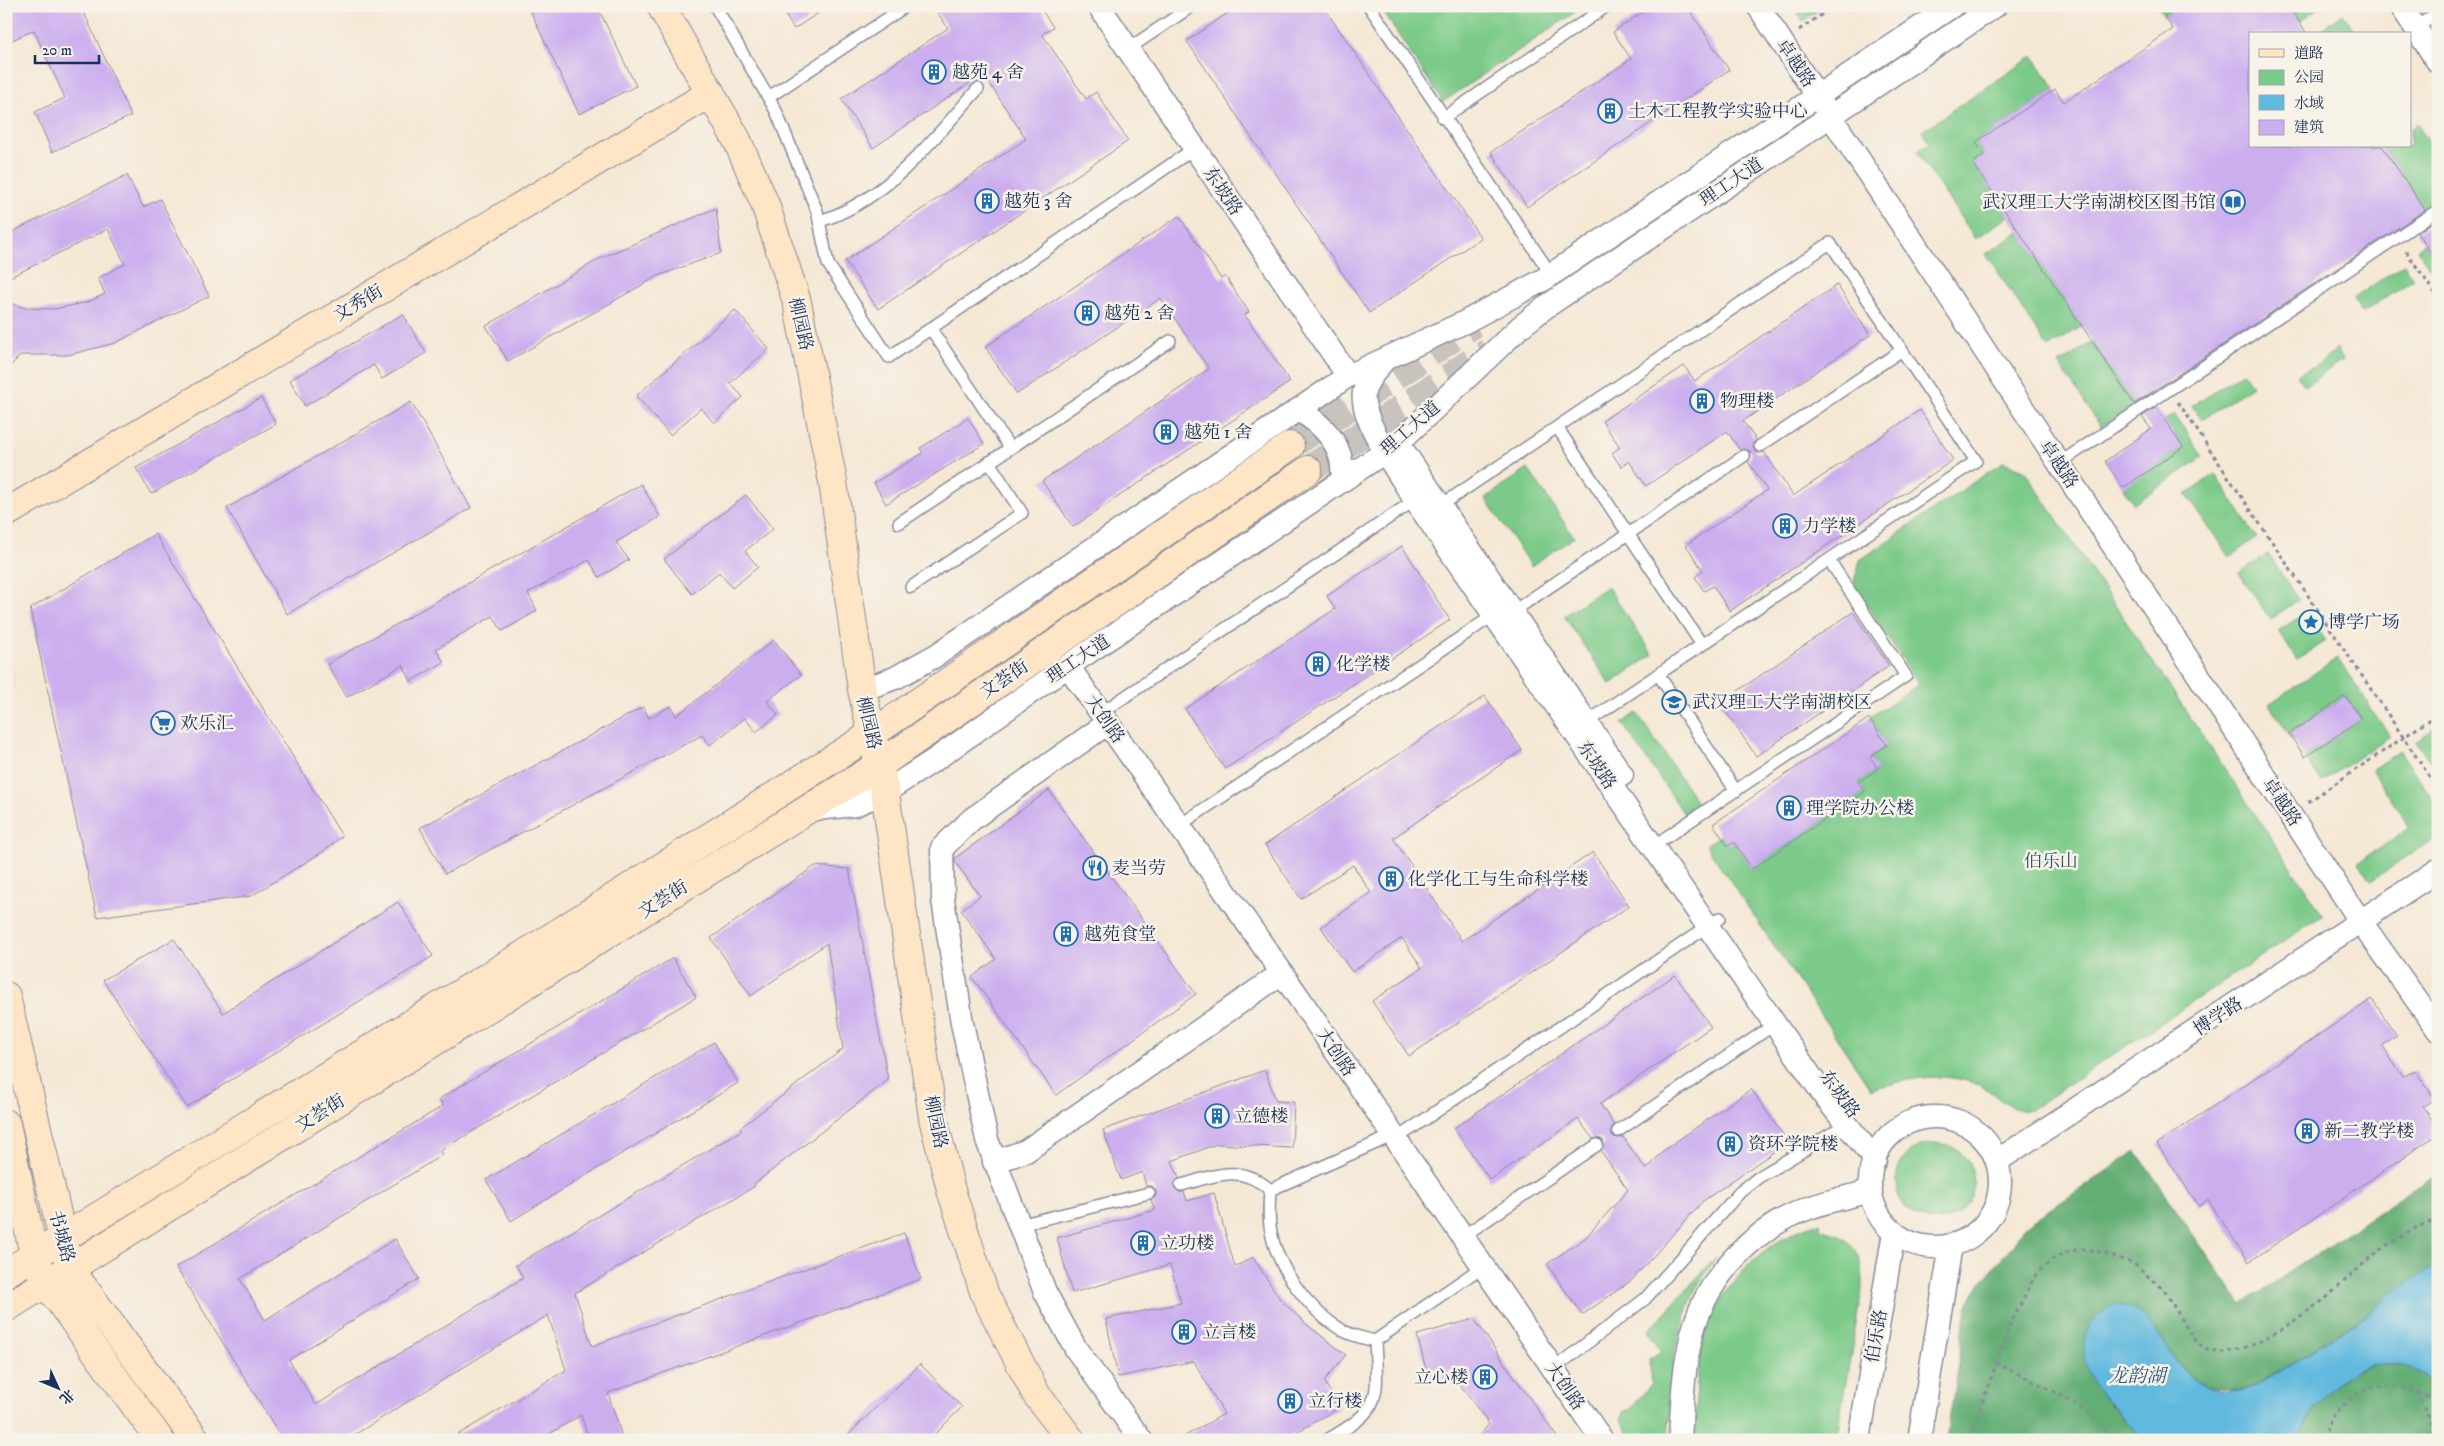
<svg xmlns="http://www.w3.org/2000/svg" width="2444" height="1446" font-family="'IM FELL DW Pica','Noto Serif SC',serif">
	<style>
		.green { fill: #7bca89; stroke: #4b7c74 }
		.forest { fill: #64ae75; stroke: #406e6a }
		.water { fill: #60b9de; stroke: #3e749e }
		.building { fill: #ccaeef }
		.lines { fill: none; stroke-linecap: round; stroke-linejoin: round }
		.secondary-tunnel { stroke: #c9c3bd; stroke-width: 28; stroke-dasharray: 28 14; stroke-linecap: butt }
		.lane-casing { stroke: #888c9a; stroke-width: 14 }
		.street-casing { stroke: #888c9a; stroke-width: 25 }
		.secondary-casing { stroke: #888c9a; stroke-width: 30 }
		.path { stroke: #888c9a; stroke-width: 3; stroke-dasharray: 4 4; stroke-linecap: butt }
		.lane { stroke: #fff; stroke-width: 11 }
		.street { stroke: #fff; stroke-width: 22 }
		.secondary { stroke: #fde5c5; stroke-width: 28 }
		.labels { text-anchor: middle; stroke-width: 5; stroke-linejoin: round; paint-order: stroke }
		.street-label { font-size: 18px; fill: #1b2f5e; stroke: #f7f3e8 }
		.poi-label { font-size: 18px; fill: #1b2f5e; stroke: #f7f3e8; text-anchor: start }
		.park-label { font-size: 18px; fill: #335669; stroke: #f7f3e8 }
		.water-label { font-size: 19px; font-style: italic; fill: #305884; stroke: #f7f3e8 }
	</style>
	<rect width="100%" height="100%" fill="#f7f3e8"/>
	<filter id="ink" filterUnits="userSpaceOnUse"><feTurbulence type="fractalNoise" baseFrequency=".02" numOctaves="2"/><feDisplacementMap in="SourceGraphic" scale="10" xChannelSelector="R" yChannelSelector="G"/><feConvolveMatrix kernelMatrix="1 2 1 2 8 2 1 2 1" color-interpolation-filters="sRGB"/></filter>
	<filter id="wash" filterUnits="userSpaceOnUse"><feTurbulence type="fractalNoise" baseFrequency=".0096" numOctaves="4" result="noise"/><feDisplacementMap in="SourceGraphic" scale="20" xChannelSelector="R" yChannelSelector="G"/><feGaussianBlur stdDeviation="1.12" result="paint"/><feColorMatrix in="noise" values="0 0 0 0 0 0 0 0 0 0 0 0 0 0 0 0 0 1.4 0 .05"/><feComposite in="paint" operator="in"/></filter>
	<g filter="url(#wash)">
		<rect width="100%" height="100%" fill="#f5e8d5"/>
		<!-- green -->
		<path class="green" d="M1379,6H1584L1443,102Z
			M1793,6H1824L1803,21Z
			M2158,6H2179L2164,16Z
			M2289,6H2322L2299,22Z
			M2343,14L2357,34H2314Z
			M2033,56L2055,89L1976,142L1984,155L1973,163L2009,216L1975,239L1917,152L1930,144L1922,131Z
			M2417,124L2438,156V201L2425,210L2383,147L2410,146V129Z
			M2019,232L2082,326L2048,348L1986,254Z
			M2424,243L2438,263V280L2417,249Z
			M2404,264L2413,279L2362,313L2353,299Z
			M2092,342L2135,405L2101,427L2059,364Z
			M2336,349L2343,360L2305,386L2297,375L2321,363Z
			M2243,372L2252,386L2202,420L2192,406Z
			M2174,414L2203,457L2134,504L2123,488L2165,420Z
			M2003,462L2024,470L2323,915L2030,1110C2008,1114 1996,1091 1976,1084C1939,1070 1908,1080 1871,1089L1706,845L1721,835L1728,846L1734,842L1752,869L1865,792L1858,782L1878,769L1870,757L1887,745L1869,718L1919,684L1853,585L1860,560Z
			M1528,469L1574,537L1531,566L1485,498Z
			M2215,474L2257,538L2229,557L2186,494Z
			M2268,554L2299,600L2270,619L2239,573Z
			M1607,586L1653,655L1610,684L1564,616Z
			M2307,612L2326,641L2297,660L2278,631Z
			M2337,658L2390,736L2322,782L2305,757L2361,718L2345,696L2289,734L2269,704Z
			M1637,713L1698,804L1684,814L1622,723Z
			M2438,726V773L2416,741Z
			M2400,751L2438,807V836L2371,881L2359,862L2410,828L2372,770Z
			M1896 1182a39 39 0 1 1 78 0a39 39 0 1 1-78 0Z
			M1820,1223L1821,1230C1850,1234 1863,1255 1863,1283L1836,1440H1694C1696,1406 1696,1370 1704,1337C1717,1288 1771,1234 1820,1223Z
			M1717,1256L1693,1294L1675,1348L1668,1440H1631L1621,1419L1623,1412L1631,1409L1652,1383L1649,1359L1661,1351L1648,1331Z"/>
		<!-- forest -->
		<path class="forest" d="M2136,1151L2241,1305L2438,1172V1267L2401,1288L2362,1318L2257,1385L2237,1392L2208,1388L2198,1383L2184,1371L2150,1323L2088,1371L2106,1402L2145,1440H1946L1967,1307C1979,1276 2008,1258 2023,1228Z
			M2376,1364L2403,1365L2438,1385V1440H2300C2309,1402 2341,1375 2376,1364Z"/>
		<!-- water -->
		<path class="water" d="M2438,1267V1385C2427,1379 2416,1369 2404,1366C2359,1351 2309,1399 2300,1440H2145C2121,1414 2086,1390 2084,1351C2083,1338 2088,1327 2097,1317C2135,1278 2164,1350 2184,1371C2197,1385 2220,1396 2239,1392C2263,1385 2284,1368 2305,1355C2326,1341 2349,1329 2369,1313C2387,1299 2415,1273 2438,1267Z"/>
		<g id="blocks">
			<!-- building -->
			<path class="building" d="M6,6H81L131,116L52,152L35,112L65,98L34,30L6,43Z
				M528,6H597L636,86L579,114Z
				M779,6H829L794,29Z
				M933,6H1039L1053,27L1042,34L1086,99L1096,92L1128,141L878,309L845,261L1026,139L983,74L873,148L841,99L948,28Z
				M1238,6H1323L1481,238L1369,313L1187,41Z
				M1652,6H1687L1729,70L1527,207L1491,152L1631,59L1613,32Z
				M2179,6H2289L2307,34H2250V146H2382L2425,210L2134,404L1973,163L1984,155L1976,142L2055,89L2064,102L2173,29L2164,16Z
				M127,175L143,207L160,199L209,296L115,343L68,355H21L6,370V302L25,308L55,309L88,302L105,294L98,278L125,264L108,229L6,279V235Z
				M716,208L721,253L658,276L508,361L486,326L601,258Z
				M1179,216L1221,279L1225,276L1249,312L1245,315L1290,382L1073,527L1042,481L1209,369L1161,298L1017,394L985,347Z
				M2433,222L2438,229V263L2417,233Z
				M1837,285L1870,335L1743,421L1756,440L1753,443L1754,450L1757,453L1764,452L1793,496L1920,410L1953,460L1730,611L1713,586L1704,591L1695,577L1703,571L1686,545L1767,490L1748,462L1751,456L1750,451L1744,449L1740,450L1727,431L1646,486L1629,461L1621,467L1612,453L1620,447L1602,421L1684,366L1695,381Z
				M735,310L769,349L730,383L743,397L714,423L701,408L670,435L636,396Z
				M403,314L426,353L382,379L374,365L305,406L290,380Z
				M261,398L276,424L151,494L136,468Z
				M411,402L471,508L287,614L227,508Z
				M2156,407L2183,447L2123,488L2105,461L2151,429L2142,417Z
				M968,418L984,444L886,504L874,483L923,453L920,448Z
				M641,484L660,517L616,542L629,560L599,577L589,560L528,593L537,611L502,631L493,616L436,649L444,662L411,681L403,665L347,697L327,664Z
				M746,495L773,529L745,551L758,567L732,588L719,572L692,594L664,559Z
				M155,534L342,836L324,851L251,896L97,917L30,609Z
				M1402,546L1450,620L1225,769L1185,709L1335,609L1327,596Z
				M1853,612L1889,666L1756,756L1720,703Z
				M774,640L801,675L767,701L778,715L756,732L745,718L710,745L702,735L445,874L420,828L643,707L649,718L671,706L676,716Z
				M1485,696L1522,750L1393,838L1462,941L1593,852L1629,906L1409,1056L1372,1001L1422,968L1402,938L1352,972L1321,927L1371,893L1353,865L1301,899L1265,845Z
				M2345,696L2361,719L2305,757L2289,734Z
				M1869,718L1887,745L1870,757L1878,769L1858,782L1865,792L1752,869L1734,842L1728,846L1713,824Z
				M1049,790L1196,994L1056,1095L972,977L996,959L961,910L980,896L955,862V858Z
				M815,866L849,869L888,1080L754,1184L755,1186L575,1293L592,1346L904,1233L921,1279L608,1393L623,1440H589L581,1415L539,1440H449L566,1370L548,1315L346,1440H283L176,1267L443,1106L439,1099L673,958L696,997L440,1151L442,1155L240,1279L265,1320L395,1239L419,1279L289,1360L316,1405L523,1278L516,1265L742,1130L740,1128L843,1049L827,943L751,996L711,938Z
				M398,902L433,956L187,1107L103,980L174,939L223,1013Z
				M1675,975L1711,1027L1600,1104L1614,1125L1611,1131L1612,1136L1618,1138L1623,1137L1646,1170L1664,1150L1751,1089L1788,1142L1703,1201L1632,1280L1582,1315L1547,1264L1585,1238L1628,1190L1601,1151L1604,1145L1603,1140L1597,1138L1593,1139L1578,1119L1490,1180L1454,1128Z
				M2372,999L2397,1036L2382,1046L2403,1077L2415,1070L2435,1099L2423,1107L2438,1128V1134L2249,1262L2208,1200L2199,1206L2157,1144Z
				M714,1042L738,1083L511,1221L486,1180Z
				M1265,1070L1276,1101L1294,1102L1292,1148L1217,1144L1172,1161L1179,1178L1174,1187L1179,1192H1184L1187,1201L1214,1193L1235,1267L1253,1257L1280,1299L1306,1324L1346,1355L1324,1381L1339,1408L1283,1440H1178L1224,1414L1194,1361L1118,1377L1106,1319L1181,1303L1170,1265L1072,1293L1057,1238L1155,1210L1151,1200L1156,1196V1191L1152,1186H1146L1142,1172L1121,1180L1103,1130Z
				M1474,1319L1559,1440H1476L1489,1424L1452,1374L1429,1381L1417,1335Z
				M920,1364L962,1407L929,1440H843Z"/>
		</g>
	</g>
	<g filter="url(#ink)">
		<use href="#blocks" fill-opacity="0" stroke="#888c9a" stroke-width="1"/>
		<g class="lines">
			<!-- secondary-tunnel -->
			<path class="secondary-tunnel" d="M1290,446L1474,324
				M1308,470L1488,351"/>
			<!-- lane casing -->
			<g class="lane-casing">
				<path id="lane" d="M715,6L776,111L817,211L828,264L889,357L1195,148
					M1369,6L1551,274
					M2415,28L2438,12
					M1128,49L1192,6
					M769,97L900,10
					M1443,118L1607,6
					M820,221C889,199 931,141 978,89
					M931,329L1010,448
					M1557,427L1702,645
					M1760,446L1902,350
					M2058,464L2438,210
					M1440,506L1830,243L1976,461L1587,722
					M899,523L1170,341
					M911,587L1022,513L989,462
					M1512,612L1744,456
					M1658,674L1736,791
					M1101,713L1415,500
					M1180,825L1494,615
					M1665,838L1906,676L1829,560
					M1618,1131L1775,1024
					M1396,1139L1720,918
					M1181,1185C1215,1176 1240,1163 1270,1190
					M1270,1190C1269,1204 1268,1218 1271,1232C1278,1269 1309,1311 1342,1330C1352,1336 1363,1338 1375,1341L1482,1267
					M1270,1190L1394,1135
					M1019,1225L1149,1193
					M1462,1237L1597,1145
					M1553,1369L1645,1299L1740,1192L1759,1177L1846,1125
					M1327,1440C1382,1408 1378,1402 1375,1341"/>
			</g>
			<!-- street casing -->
			<g class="street-casing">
				<path id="street" d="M1099,6L1348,376
					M1758,6L2361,922L2438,1030
					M2401,6L2438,62
					M1385,359C1377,369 1367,379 1364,392C1359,419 1401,476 1415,500L1825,1097L1875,1160
					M1298,410C1325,425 1346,448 1342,481
					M1398,443L1622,775
					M1068,666L1282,973L1602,1440
					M862,690L895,678L935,656L1348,376L1465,322L1543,280L1952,6
					M1108,723L972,819L942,848L943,900L962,1023L987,1140L1045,1292L1076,1349L1141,1440
					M805,810L855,805L885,792L933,761L1068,666L1398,443L1520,327L1547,306L1995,6
					M1870 1182a65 65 0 1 1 130 0a65 65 0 1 1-130 0Z
					M1997,1161L2438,870
					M994,1162L1026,1151L1282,973
					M1680,1440C1682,1405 1683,1368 1692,1334C1707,1276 1755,1226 1812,1207C1831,1200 1852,1196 1871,1191
					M1859,1440L1894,1232
					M1919,1440L1951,1245"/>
			</g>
			<!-- secondary casing -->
			<g class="secondary-casing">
				<path id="secondary" d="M661,6L737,140L765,204L797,302L833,482L862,690L885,792L933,1118L951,1190L985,1295L1036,1394L1071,1440
					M6,513L711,93
					M6,996L70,1269L196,1440
					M6,1124L34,1255L46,1283L160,1440
					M6,1273L531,950L872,734L1290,446
					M6,1308L879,765L1308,470"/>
			</g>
			<!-- path -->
			<path class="path" d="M1799,30L1834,6
				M2406,251L2438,298
				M2178,402L2438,789
				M2308,802L2438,714
				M1995,1363C2042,1385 2080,1400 2116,1440
				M2416,1392L2431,1421L2436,1440
				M1969,1440L2010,1325L2036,1274L2055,1257L2069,1251L2083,1249L2101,1252L2133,1263L2164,1290L2195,1341L2209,1351L2222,1353L2247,1347L2282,1329L2325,1299L2375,1253L2419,1226L2438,1219
				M2325,1440C2326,1424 2333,1414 2345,1404C2376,1375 2403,1386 2438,1401"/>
			<!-- lane -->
			<use href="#lane" class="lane"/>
			<!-- street -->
			<use href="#street" class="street"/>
			<!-- secondary -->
			<use href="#secondary" class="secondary"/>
		</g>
	</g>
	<!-- icons -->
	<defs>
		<g id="building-ring" transform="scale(1.25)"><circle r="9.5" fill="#f7f3e8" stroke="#1f6fb2" stroke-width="1.5"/><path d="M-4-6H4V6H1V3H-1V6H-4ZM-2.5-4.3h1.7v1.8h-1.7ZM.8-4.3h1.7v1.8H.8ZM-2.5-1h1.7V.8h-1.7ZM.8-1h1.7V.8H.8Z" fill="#1f6fb2"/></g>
		<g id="library-ring" transform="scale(1.25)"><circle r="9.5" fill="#f7f3e8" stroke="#1f6fb2" stroke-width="1.5"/><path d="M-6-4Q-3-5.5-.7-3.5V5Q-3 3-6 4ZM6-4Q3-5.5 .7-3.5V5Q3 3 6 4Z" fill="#1f6fb2"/></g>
		<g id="sight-ring" transform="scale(1.25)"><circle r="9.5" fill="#f7f3e8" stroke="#1f6fb2" stroke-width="1.5"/><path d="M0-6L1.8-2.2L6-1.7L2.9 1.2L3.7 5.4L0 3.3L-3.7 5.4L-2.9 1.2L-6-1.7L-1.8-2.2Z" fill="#1f6fb2"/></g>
		<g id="university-ring" transform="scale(1.25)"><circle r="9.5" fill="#f7f3e8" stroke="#1f6fb2" stroke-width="1.5"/><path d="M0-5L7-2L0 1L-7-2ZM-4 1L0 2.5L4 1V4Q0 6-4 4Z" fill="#1f6fb2"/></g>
		<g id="supermarket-ring" transform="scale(1.25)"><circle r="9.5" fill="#f7f3e8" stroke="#1f6fb2" stroke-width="1.5"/><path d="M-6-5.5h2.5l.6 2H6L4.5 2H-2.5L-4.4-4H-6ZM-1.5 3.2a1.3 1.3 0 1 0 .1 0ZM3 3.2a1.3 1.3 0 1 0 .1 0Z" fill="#1f6fb2"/></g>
		<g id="restaurant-ring" transform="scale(1.25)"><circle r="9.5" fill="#f7f3e8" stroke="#1f6fb2" stroke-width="1.5"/><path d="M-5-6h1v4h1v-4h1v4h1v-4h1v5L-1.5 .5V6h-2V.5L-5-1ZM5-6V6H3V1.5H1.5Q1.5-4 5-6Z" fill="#1f6fb2"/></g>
	</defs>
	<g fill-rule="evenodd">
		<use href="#building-ring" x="934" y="72"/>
		<use href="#building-ring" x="1610" y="111"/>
		<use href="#building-ring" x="987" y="201"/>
		<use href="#library-ring" x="2233" y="202"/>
		<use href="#building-ring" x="1087" y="313"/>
		<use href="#building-ring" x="1702" y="401"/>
		<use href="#building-ring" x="1166" y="432"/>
		<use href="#building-ring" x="1785" y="526"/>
		<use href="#sight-ring" x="2311" y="622"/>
		<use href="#building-ring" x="1318" y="664"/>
		<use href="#university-ring" x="1674" y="702"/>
		<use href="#supermarket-ring" x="163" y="723"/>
		<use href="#building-ring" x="1789" y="808"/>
		<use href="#restaurant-ring" x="1095" y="868"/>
		<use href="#building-ring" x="1391" y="879"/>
		<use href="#building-ring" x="1066" y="934"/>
		<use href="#building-ring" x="1217" y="1116"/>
		<use href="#building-ring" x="2307" y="1131"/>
		<use href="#building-ring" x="1730" y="1144"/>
		<use href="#building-ring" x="1143" y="1243"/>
		<use href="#building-ring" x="1184" y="1332"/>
		<use href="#building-ring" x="1485" y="1377"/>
		<use href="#building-ring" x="1290" y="1401"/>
	</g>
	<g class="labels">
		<!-- street labels -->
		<g class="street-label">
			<text transform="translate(1796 63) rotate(56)" y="6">卓越路</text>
			<text transform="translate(1731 182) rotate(-34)" y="6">理工大道</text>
			<text transform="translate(1223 191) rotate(56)" y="6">东坡路</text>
			<text transform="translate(358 303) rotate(-31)" y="6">文秀街</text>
			<text transform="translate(801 324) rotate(77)" y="6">柳园路</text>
			<text transform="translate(1410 428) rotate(-41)" y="6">理工大道</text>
			<text transform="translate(2059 464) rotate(56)" y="6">卓越路</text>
			<text transform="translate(1078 659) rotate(-34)" y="6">理工大道</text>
			<text transform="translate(1004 679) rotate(-34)" y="6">文荟街</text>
			<text transform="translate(1105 719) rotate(55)" y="6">大创路</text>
			<text transform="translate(869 723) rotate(77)" y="6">柳园路</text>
			<text transform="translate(1597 765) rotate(56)" y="6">东坡路</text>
			<text transform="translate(2282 802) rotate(56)" y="6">卓越路</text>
			<text transform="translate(663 899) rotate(-32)" y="6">文荟街</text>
			<text transform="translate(2218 1016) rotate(-33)" y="6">博学路</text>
			<text transform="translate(1336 1052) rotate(56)" y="6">大创路</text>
			<text transform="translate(1840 1094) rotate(54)" y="6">东坡路</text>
			<text transform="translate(320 1113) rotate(-32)" y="6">文荟街</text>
			<text transform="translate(936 1122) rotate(78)" y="6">柳园路</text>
			<text transform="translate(62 1236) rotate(75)" y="6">书城路</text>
			<text transform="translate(1876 1336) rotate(-80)" y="6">伯乐路</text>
			<text transform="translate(1565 1386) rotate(55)" y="6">大创路</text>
		</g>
		<!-- poi labels -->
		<g class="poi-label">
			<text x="952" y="78">越苑 4 舍</text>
			<text x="1628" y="117">土木工程教学实验中心</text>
			<text x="1004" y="207">越苑 3 舍</text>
			<text x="2216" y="208" text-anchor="end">武汉理工大学南湖校区图书馆</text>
			<text x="1104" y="319">越苑 2 舍</text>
			<text x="1720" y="407">物理楼</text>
			<text x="1184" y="438">越苑 1 舍</text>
			<text x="1802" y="532">力学楼</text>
			<text x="2328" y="628">博学广场</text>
			<text x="1336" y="670">化学楼</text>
			<text x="1692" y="708">武汉理工大学南湖校区</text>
			<text x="180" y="729">欢乐汇</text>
			<text x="1806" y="814">理学院办公楼</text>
			<text x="1112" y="874">麦当劳</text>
			<text x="1408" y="885">化学化工与生命科学楼</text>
			<text x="1084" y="940">越苑食堂</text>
			<text x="1234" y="1122">立德楼</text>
			<text x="2324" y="1137">新二教学楼</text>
			<text x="1748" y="1150">资环学院楼</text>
			<text x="1160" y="1249">立功楼</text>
			<text x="1202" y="1338">立言楼</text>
			<text x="1468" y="1383" text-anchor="end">立心楼</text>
			<text x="1308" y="1407">立行楼</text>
		</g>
		<!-- park labels -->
		<g class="park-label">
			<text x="2051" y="867">伯乐山</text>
		</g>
		<!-- water labels -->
		<g class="water-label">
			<text x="2137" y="1382">龙韵湖</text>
		</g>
	</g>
	<!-- margin -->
	<rect width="2444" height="1446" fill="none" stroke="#f7f3e8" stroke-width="25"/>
	<!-- legend -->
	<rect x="2249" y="32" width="162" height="115" fill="#f7f3e8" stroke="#9fa5b1"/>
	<rect x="2259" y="49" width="25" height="8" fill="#fde5c5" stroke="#9fa5b1"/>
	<text x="2294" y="58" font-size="15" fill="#1b2f5e">道路</text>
	<rect x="2259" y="70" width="25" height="15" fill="#7bca89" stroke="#9fa5b1"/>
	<text x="2294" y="82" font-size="15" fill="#1b2f5e">公园</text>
	<rect x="2259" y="95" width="25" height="15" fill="#60b9de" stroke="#9fa5b1"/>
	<text x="2294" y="108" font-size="15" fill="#1b2f5e">水域</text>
	<rect x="2259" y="120" width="25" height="15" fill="#ccaeef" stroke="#9fa5b1"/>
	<text x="2294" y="132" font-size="15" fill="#1b2f5e">建筑</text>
	<!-- north arrow -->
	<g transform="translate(58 1388) rotate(134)" stroke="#f7f3e8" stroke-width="4" paint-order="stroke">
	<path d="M0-4L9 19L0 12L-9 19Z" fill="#1b2f5e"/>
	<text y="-8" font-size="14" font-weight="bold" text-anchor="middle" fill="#1b2f5e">北</text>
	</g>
	<!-- scale -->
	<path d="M35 55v8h64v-8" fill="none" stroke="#1b2f5e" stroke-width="2.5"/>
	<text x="42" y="55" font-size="15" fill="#1b2f5e" stroke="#f7f3e8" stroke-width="4" paint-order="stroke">20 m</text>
</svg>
